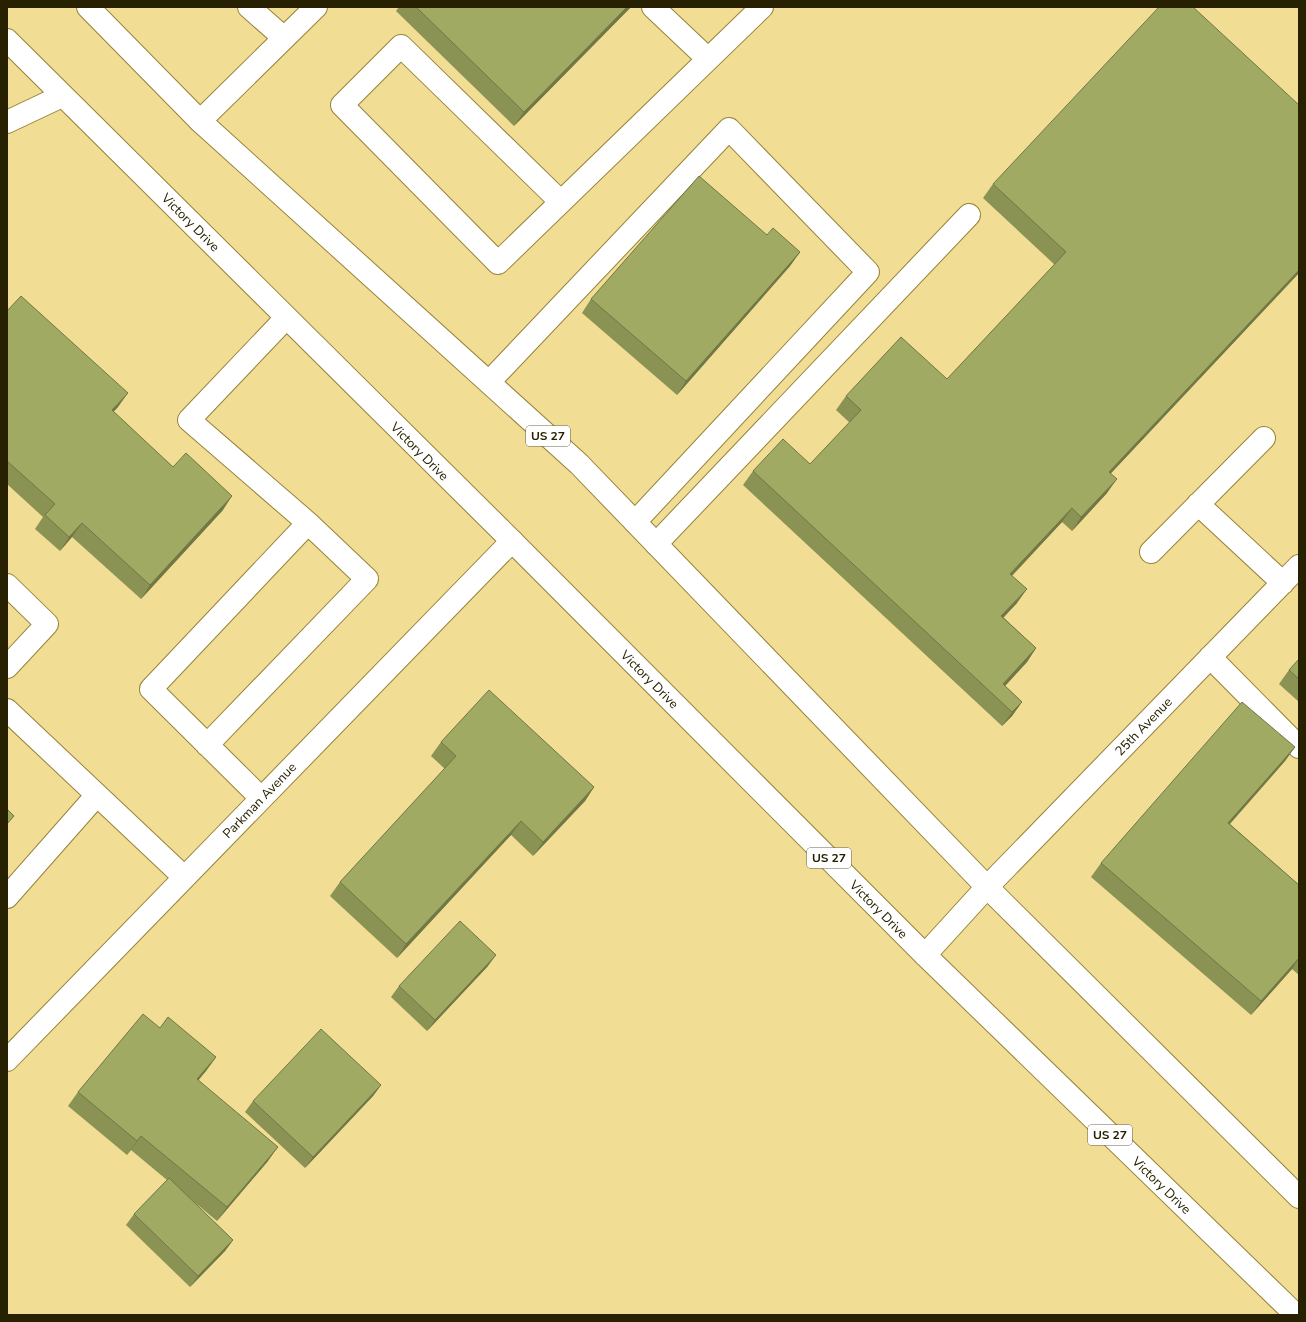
<svg xmlns="http://www.w3.org/2000/svg" width="1306" height="1322" font-family="'Nunito Sans',sans-serif">
	<style>
		.lines { fill: none; stroke-linecap: round; stroke-linejoin: round }
		.minor-casing { stroke: #968339; stroke-width: 24 }
		.highway-casing { stroke: #968339; stroke-width: 24 }
		.minor { stroke: #fff; stroke-width: 22 }
		.highway { stroke: #fff; stroke-width: 22 }
		.wall { fill: #8a9254 }
		.shaded-wall { fill: #717745 }
		.building { fill: #a1aa62; stroke: #717745 }
		.labels { text-anchor: middle; stroke-width: 3.5; stroke-linejoin: round; paint-order: stroke }
		.shield { fill: #fefefe; stroke: #68634d; stroke-width: 1 }
		.shield-label { font-size: 12px; font-weight: bold; fill: #272001 }
		.street-label { font-size: 13px; fill: #272001; stroke: #fefefe }
	</style>
	<rect width="100%" height="100%" fill="#f1dd93"/>
	<g class="lines">
		<!-- minor casing -->
		<g class="minor-casing">
			<path id="minor" d="M249,7L284,38
				M653,7L708,59
				M200,121L316,7
				M7,122L62,96
				M561,202L401,46L342,105L498,263L762,7
				M489,382L729,129L868,272L635,522
				M1198,504L1283,583
				M656,544L969,215
				M1151,552L1264,438
				M7,585L47,624L7,667
				M1210,657L1299,747
				M7,710L184,877
				M207,745L367,579L308,523
				M261,798L151,689L308,523L189,420L286,318
				M7,897L96,796
				M925,955L987,887L1299,566
				M7,1060L512,541"/>
		</g>
		<!-- highway casing -->
		<g class="highway-casing">
			<path id="highway" d="M88,7L200,121L579,464L987,887L1299,1197
				M7,40L512,541L925,955L1296,1315"/>
		</g>
		<!-- minor -->
		<use href="#minor" class="minor"/>
		<!-- highway -->
		<use href="#highway" class="highway"/>
	</g>
	<!-- wall -->
	<path class="wall" d="M399,7H631L514,126L396,11Z
		M1299,105V273L1111,473L1107,493L1072,531L1062,522L1012,576L1017,603L1003,617L1036,648L1027,662L1005,686L1022,702L1012,716L1002,726L743,485L753,471L810,464L850,423L836,410L846,396L947,379L1055,265L983,198L993,184Z
		M767,235L800,252L790,266L677,395L582,313L591,299Z
		M7,311L118,407L113,412L173,467L223,510L141,599L72,537L60,551L35,529L43,517L7,484Z
		M1299,659V702L1279,684L1289,670Z
		M441,742L594,787L585,801L533,856L511,835L397,958L330,896L340,882L445,769L431,756Z
		M1295,747L1285,761L1230,824L1299,885V975L1292,969L1251,1015L1091,877L1101,863Z
		M488,966L427,1031L391,997L399,986Z
		M160,1028L216,1057L206,1071L198,1080L268,1161L217,1221L187,1196L233,1240L225,1251L190,1287L126,1225L134,1214L167,1180L131,1150L127,1155L68,1106L78,1092Z
		M381,1085L373,1096L305,1168L245,1112L253,1101Z"/>
	<!-- shaded-wall -->
	<path class="shaded-wall" d="M627,7H631L514,126L524,112Z
		M800,252L790,266L677,395L686,381Z
		M1299,270V273L1099,486L1109,472Z
		M128,393L118,407L102,424L112,410Z
		M1117,479L1107,493L1072,531L1081,517Z
		M232,496L223,510L141,599L150,585Z
		M1072,508L1062,522L1000,588L1010,574Z
		M82,523L72,537L60,551L69,537Z
		M1027,589L1017,603L992,630L1001,616Z
		M1036,648L1027,662L994,698L1003,684Z
		M1022,702L1012,716L1002,726L1012,712Z
		M1295,747L1285,761L1218,837L1228,823Z
		M594,787L585,801L533,856L543,842Z
		M521,821L511,835L397,958L406,944Z
		M496,955L488,966L427,1031L435,1020Z
		M1299,958L1292,969L1251,1015L1261,1001Z
		M216,1057L206,1071L188,1093L197,1079Z
		M381,1085L373,1096L305,1168L313,1157Z
		M141,1136L131,1150L127,1155L137,1141Z
		M278,1147L268,1161L217,1221L227,1207Z
		M233,1240L225,1251L190,1287L198,1276Z"/>
	<!-- building -->
	<path class="building" d="M416,7H627L524,112Z
		M1159,7H1193L1299,105V270L1109,472L1117,479L1081,517L1072,508L1010,574L1027,589L1001,616L1036,648L1003,684L1022,702L1012,712L753,471L783,439L810,464L861,410L846,396L901,337L947,379L1066,252L993,184Z
		M699,176L767,235L773,228L800,252L686,381L591,299Z
		M21,296L128,393L112,410L173,467L186,453L232,496L150,585L82,523L69,537L45,515L55,504L7,461V311Z
		M1299,659V679L1289,670Z
		M489,690L594,787L543,842L521,821L406,944L340,882L456,756L441,742Z
		M1242,702L1295,747L1228,823L1299,885V958L1261,1001L1101,863Z
		M7,809L14,816L7,824Z
		M460,921L496,955L435,1020L399,986Z
		M143,1014L160,1028L168,1017L216,1057L197,1079L278,1147L227,1207L141,1136L137,1141L78,1092Z
		M321,1029L381,1085L313,1157L253,1101Z
		M169,1178L233,1240L198,1276L134,1214Z"/>
	<g class="labels">
		<!-- shield labels -->
		<g class="shield">
			<rect x="526" y="426" width="44" height="20" rx="3"/>
			<rect x="807" y="848" width="44" height="20" rx="3"/>
			<rect x="1088" y="1125" width="44" height="20" rx="3"/>
		</g>
		<g class="shield-label">
			<text x="548" y="440">US 27</text>
			<text x="829" y="862">US 27</text>
			<text x="1110" y="1139">US 27</text>
		</g>
		<!-- street labels -->
		<g class="street-label">
			<text transform="translate(191 222) rotate(45)" y="5">Victory Drive</text>
			<text transform="translate(420 451) rotate(45)" y="5">Victory Drive</text>
			<text transform="translate(650 679) rotate(45)" y="5">Victory Drive</text>
			<text transform="translate(1143 726) rotate(-46)" y="5">25th Avenue</text>
			<text transform="translate(259 800) rotate(-46)" y="5">Parkman Avenue</text>
			<text transform="translate(879 909) rotate(45)" y="5">Victory Drive</text>
			<text transform="translate(1162 1185) rotate(44)" y="5">Victory Drive</text>
		</g>
	</g>
	<!-- border -->
	<rect width="1306" height="1322" fill="none" stroke="#272001" stroke-width="16"/>
</svg>
